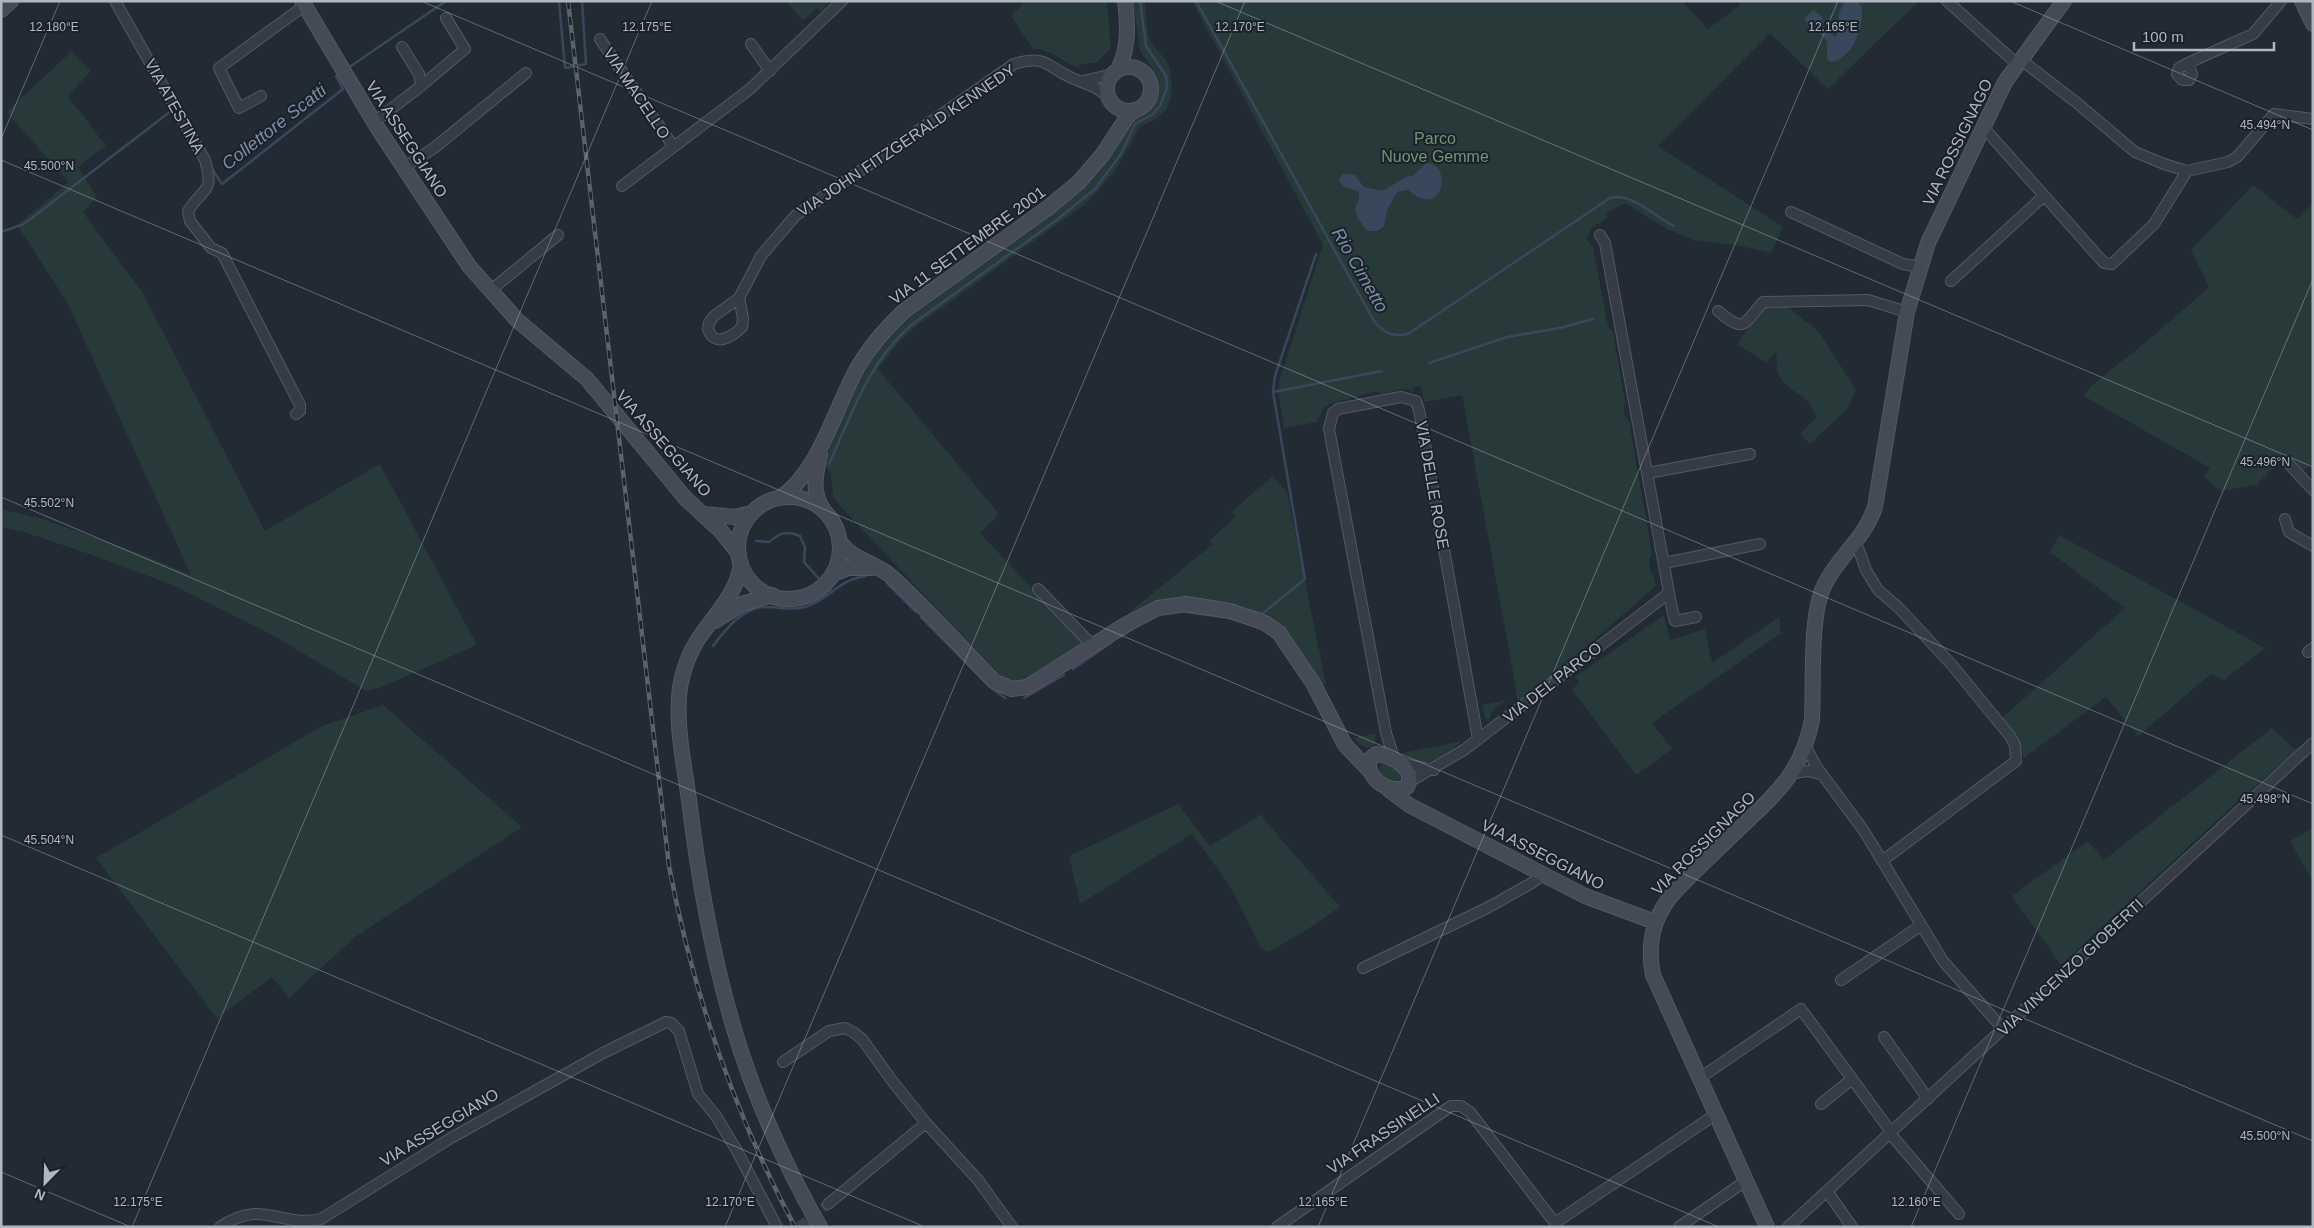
<svg xmlns="http://www.w3.org/2000/svg" width="2314" height="1228" font-family="Helvetica,sans-serif">
	<style>
		.green { fill: #283939 }
		.water { fill: #39475c }
		.lines { fill: none; stroke-linecap: round; stroke-linejoin: round }
		.stream { stroke: #39475c; stroke-width: 2.5 }
		.street-tunnel { stroke: #373f49; stroke-width: 10; stroke-dasharray: 10 5; stroke-linecap: butt }
		.street-casing { stroke: #535a62; stroke-width: 12 }
		.secondary-casing { stroke: #535a62; stroke-width: 16 }
		.street { stroke: #353c45; stroke-width: 10 }
		.secondary { stroke: #444b57; stroke-width: 14 }
		.rail-casing { stroke: #5a626d; stroke-width: 4.5 }
		.rail { stroke: #1b2129; stroke-width: 2.5; stroke-dasharray: 8; stroke-linecap: butt }
		.ticks { fill: none; stroke: #b0b7c1; stroke-width: 1; stroke-opacity: 0.45 }
		.labels { text-anchor: middle; stroke-width: 4; stroke-linejoin: round; paint-order: stroke }
		.street-label { font-size: 16px; fill: #b0b7c1; stroke: #1b2129 }
		.park-label { font-size: 16px; fill: #719579; stroke: #1b2129 }
		.water-label { font-size: 18px; font-style: italic; fill: #7b8ea7; stroke: #1b2129 }
		.ticks-label { font-size: 12px; text-anchor: middle; fill: #b0b7c1; stroke: #1b2129; stroke-width: 4; stroke-linejoin: round; paint-order: stroke }
	</style>
	<rect width="100%" height="100%" fill="#222a34"/>
	<!-- green -->
	<path class="green" d="M786,1H830L821,11L817,8L803,21Z
		M1026,1H1107L1111,48L1096,63L1081,64L1078,68C1061,62 1054,49 1033,49L1011,16Z
		M1133,1H1145L1148,34L1151,43L1166,60L1170,69L1172,85L1171,97L1167,109L1157,118L1140,127L1116,169L1098,191L1084,205L914,328L899,342L878,369L999,514L980,533L1085,644L1024,681C1015,683 1009,681 1001,676L840,506L833,497L831,474L823,465C828,448 836,431 843,415C861,377 878,344 909,316L1059,208L1098,173L1117,147L1126,129L1134,118L1152,105L1156,98L1158,91L1157,76L1140,51Z
		M1192,1H1682L1708,29L1740,5L1738,1H1919L1828,89L1770,33L1658,146L1783,227L1771,253L1737,245L1697,241L1667,229L1625,203L1606,213L1608,217L1591,229L1589,235L1585,237L1593,248L1608,326L1613,332L1625,401C1623,408 1623,417 1629,421L1652,553L1649,561L1651,573L1654,576L1656,586L1518,706L1515,683L1462,395L1424,402L1421,386L1414,387V392L1406,389L1380,394L1377,391L1332,403L1324,408L1317,422L1284,428L1278,391L1279,382L1323,245Z
		M72,51L91,71L68,96L106,146L78,167L97,197L83,212L143,293L265,531L380,464L477,645L382,687L366,691L269,633L175,586L95,556L24,532L1,527V509L39,518L144,555L191,575L67,302L17,225L69,182L6,112Z
		M2253,185L2297,219L2313,203V463L2300,474L2281,460L2256,485L2221,491L2203,476L2210,468L2084,396L2091,386L2151,338L2209,287L2191,250Z
		M1764,304L1787,306L1819,332L1856,390L1847,409L1810,444L1800,434L1816,418C1811,394 1789,394 1779,376C1776,369 1777,360 1776,352L1766,363L1737,344Z
		M1273,476L1287,492L1326,684L1318,686L1309,669L1261,625L1180,605L1119,621L1213,544L1209,541L1235,517L1231,512Z
		M2059,535L2265,648L2224,680L2211,674L2138,736L2106,697L2024,758L2018,748L2020,745L2002,718L2125,608L2050,552Z
		M1664,615L1670,640L1705,629L1712,663L1779,617L1781,633L1652,723L1672,749L1636,775L1572,689L1579,683L1575,677Z
		M1507,700L1493,710L1488,720L1485,717L1482,705Z
		M383,705L522,827L355,937L289,998L272,977L217,1018L96,858L322,726Z
		M2272,728L2298,752L2278,766L2225,813L2061,965L2012,896L2088,841L2104,860Z
		M1376,733L1375,744L1367,748L1359,744L1354,738Z
		M1462,741C1441,757 1428,772 1403,753Z
		M1381,762H1384L1397,769L1401,779L1395,783L1386,779L1379,770Z
		M1178,804L1210,846L1262,814L1264,819L1340,907L1305,931L1269,952L1261,948L1230,886L1192,834L1080,904L1069,856Z
		M2313,828V882L2290,841Z"/>
	<!-- water -->
	<path class="water" d="M1845,1H1857L1862,7C1864,27 1853,58 1832,62L1828,60C1826,54 1828,48 1827,43C1825,33 1815,32 1808,28L1805,18L1813,10C1822,15 1824,18 1823,27L1835,37L1839,32C1838,20 1838,11 1845,1Z
		M1426,163C1453,162 1444,222 1408,190L1397,192L1387,210L1384,226L1377,231H1368C1363,227 1363,225 1360,221C1348,203 1363,207 1358,191L1344,187L1338,180L1343,174L1355,175L1364,187L1382,191L1408,176H1413Z"/>
	<g class="lines">
		<!-- stream -->
		<path class="stream" d="M559,1L565,68L586,64L582,1
			M1196,1L1374,321C1384,333 1392,337 1408,334L1610,198C1632,192 1655,217 1674,226
			M348,68L446,1
			M212,169L222,184L343,89L336,76L339,74
			M1,232L24,224L171,111L174,115
			M1429,363L1507,337L1560,328L1593,319
			M1273,392L1382,371
			M829,464C853,412 867,365 910,326L1058,219L1095,189L1121,154L1135,124L1153,114L1160,106L1167,88L1166,76L1146,46L1140,1
			M756,541L769,542C780,533 786,530 800,536L805,547L804,562L820,580
			M887,583L916,612
			M828,588L832,592
			M1249,610L1262,614L1305,579L1273,392L1275,376L1316,254
			M1180,611L1222,617
			M921,617L989,686L1005,698
			M1120,637L1138,626
			M713,646C725,630 744,605 767,607C780,607 792,611 805,607C831,599 837,580 866,576
			M1073,669L1112,642
			M1024,698L1064,675"/>
		<!-- street-tunnel -->
		<path class="street-tunnel" d="M799,1227L828,1204"/>
		<!-- street casing -->
		<g class="street-casing">
			<path id="street" d="M115,1L205,160C215,195 203,186 188,211L190,221L211,248L222,253L300,405V411L296,414
				M1947,1L2017,64
				M600,39L673,146
				M751,44L770,71
				M402,47L419,74L421,86L465,49L446,18
				M2020,59L2077,103L2135,152L2164,164L2187,171L2228,162L2237,157L2274,114L2313,119
				M2188,63L2192,74L2189,80H2182L2177,74L2179,68L2188,63L2253,34L2281,1
				M1083,81L1113,74
				M261,96L239,108L219,68L304,6
				M374,122L421,86
				M1983,127L2104,263L2112,264L2154,224L2187,171
				M403,168L434,148L526,73
				M622,186L750,89L842,1
				M1791,212L1903,264L1920,267
				M1600,235L1605,243L1672,609L1675,621L1696,617
				M1951,281L2044,196
				M490,291L558,235
				M739,298L743,318L742,327C732,337 714,348 708,329L709,323L714,316L739,298L761,256L795,216L1014,64C1046,54 1047,67 1072,78C1090,86 1095,85 1110,99
				M1718,311C1745,333 1742,326 1763,302L1868,300L1907,312
				M2289,464L2313,490
				M1648,473L1750,454
				M2285,519L2289,532L2313,546
				M1856,542L1866,570L1878,590L1898,607L1952,665L2010,736L2015,745L2016,761L1882,861
				M1664,563L1760,544
				M1038,589L1092,645
				M2308,652L2313,648
				M1806,747L1816,766L1864,831L1943,961L2003,1029
				M1394,758L1386,733L1329,429L1333,413L1338,409L1401,397L1416,401L1419,410L1478,739
				M1400,763L1434,770
				M1793,773L1809,771L1823,775
				M1409,782L1464,750L1669,593
				M1363,968L1489,907L1530,884L1543,875
				M1841,980L1920,926
				M1884,1037L1928,1099
				M783,1062L829,1031L845,1028L853,1032L862,1039L893,1082L926,1123L978,1180L1012,1227
				M1700,1078L1801,1009L1891,1132L1893,1137L1959,1214
				M1821,1104L1852,1079
				M1827,1191L1852,1227
				M828,1204L926,1123
				M220,1227C262,1198 279,1228 321,1219L451,1138L603,1053L666,1022L671,1023L679,1031L698,1094L716,1116L737,1151L777,1227
				M1277,1227L1451,1106H1461L1470,1112L1555,1223L1716,1114
				M1679,1227L1747,1180
				M1788,1227L2313,743"/>
		</g>
		<!-- secondary casing -->
		<g class="secondary-casing">
			<path id="secondary" d="M302,1L377,127L469,266L517,320L587,379L686,499L721,531L739,554
				M2302,1L2313,24
				M1,10L11,1
				M1107 89a22 22 0 1 1 44 0a22 22 0 1 1-44 0Z
				M1118,70C1129,47 1128,26 1125,1
				M820,454C816,474 811,491 823,509
				M738 548a51 51 0 1 1 102 0a51 51 0 1 1-102 0Z
				M780,498C820,471 835,407 858,367C870,346 886,328 904,311L1049,207L1079,182L1103,154L1127,117L1134,110
				M704,514L734,517L752,513
				M839,540C851,560 875,562 892,577C928,610 961,647 995,682L1012,689L1027,687L1125,625L1158,608L1186,604L1230,611L1265,623L1279,633L1313,683L1345,745L1370,771
				M741,563C738,594 712,617 697,641C688,655 683,671 680,687C675,724 684,763 689,800C698,874 711,950 732,1022C752,1093 784,1163 820,1227
				M833,574L848,568H871
				M715,621L742,604L772,595
				M1376,754C1390,755 1417,768 1407,787C1384,798 1356,766 1376,754Z
				M1388,789L1409,805L1585,896L1655,922
				M1767,1227L1653,975C1647,945 1652,920 1671,896C1693,872 1718,849 1742,826C1778,792 1802,771 1812,720C1814,684 1809,614 1825,584C1839,556 1865,538 1875,507L1907,312L1928,243L2005,82L2064,1"/>
		</g>
		<!-- street -->
		<use href="#street" class="street"/>
		<!-- secondary -->
		<use href="#secondary" class="secondary"/>
		<!-- rail casing -->
		<g class="rail-casing">
			<path id="rail" d="M568,1L669,866C693,993 734,1113 795,1227"/>
		</g>
		<!-- rail -->
		<use href="#rail" class="rail"/>
	</g>
	<!-- ticks -->
	<path class="ticks" d="M421,1L2313,804M1215,1L2313,467M2010,1L2313,130M1,139L60,1M1,160L2313,1141M1,497L1719,1227M1,835L925,1227M1,1172L131,1227M132,1227L652,1M725,1227L1245,1M1318,1227L1838,1M1911,1227L2313,279"/>
	<g class="labels">
		<!-- street labels -->
		<g class="street-label">
			<text transform="translate(637 93) rotate(56)" y="6">VIA MACELLO</text>
			<text transform="translate(175 106) rotate(61)" y="6">VIA ATESTINA</text>
			<text transform="translate(407 139) rotate(57)" y="6">VIA ASSEGGIANO</text>
			<text transform="translate(906 140) rotate(-34)" y="6">VIA JOHN FITZGERALD KENNEDY</text>
			<text transform="translate(1957 142) rotate(-64)" y="6">VIA ROSSIGNAGO</text>
			<text transform="translate(967 245) rotate(-36)" y="6">VIA 11 SETTEMBRE 2001</text>
			<text transform="translate(664 443) rotate(49)" y="6">VIA ASSEGGIANO</text>
			<text transform="translate(1433 485) rotate(80)" y="6">VIA DELLE ROSE</text>
			<text transform="translate(1552 682) rotate(-38)" y="6">VIA DEL PARCO</text>
			<text transform="translate(1703 843) rotate(-45)" y="6">VIA ROSSIGNAGO</text>
			<text transform="translate(1543 854) rotate(27)" y="6">VIA ASSEGGIANO</text>
			<text transform="translate(2070 967) rotate(-43)" y="6">VIA VINCENZO GIOBERTI</text>
			<text transform="translate(439 1127) rotate(-31)" y="6">VIA ASSEGGIANO</text>
			<text transform="translate(1383 1133) rotate(-34)" y="6">VIA FRASSINELLI</text>
		</g>
		<!-- park labels -->
		<g class="park-label">
			<text x="1435" y="144">Parco<tspan x="1435" dy="18">Nuove Gemme</tspan></text>
		</g>
		<!-- water labels -->
		<g class="water-label">
			<text transform="translate(274 127) rotate(-38)" y="6">Collettore Scatti</text>
			<text transform="translate(1360 270) rotate(60)" y="6">Rio Cimetto</text>
		</g>
	</g>
	<g class="ticks-label">
		<text x="54" y="31">12.180°E</text>
		<text x="647" y="31">12.175°E</text>
		<text x="1240" y="31">12.170°E</text>
		<text x="1833" y="31">12.165°E</text>
		<text x="2265" y="129">45.494°N</text>
		<text x="49" y="170">45.500°N</text>
		<text x="2265" y="466">45.496°N</text>
		<text x="49" y="507">45.502°N</text>
		<text x="2265" y="803">45.498°N</text>
		<text x="49" y="844">45.504°N</text>
		<text x="2265" y="1140">45.500°N</text>
		<text x="138" y="1206">12.175°E</text>
		<text x="730" y="1206">12.170°E</text>
		<text x="1323" y="1206">12.165°E</text>
		<text x="1916" y="1206">12.160°E</text>
	</g>
	<!-- border -->
	<rect width="2314" height="1228" fill="none" stroke="#b0b7c1" stroke-width="5"/>
	<!-- north arrow -->
	<g transform="translate(45 1183) rotate(203)" stroke="#1b2129" stroke-width="4" paint-order="stroke">
	<path d="M0-4L9 19L0 12L-9 19Z" fill="#b0b7c1"/>
	<text y="-8" font-size="14" font-weight="bold" text-anchor="middle" fill="#b0b7c1">N</text>
	</g>
	<!-- scale -->
	<path d="M2134 42v8h140v-8" fill="none" stroke="#b0b7c1" stroke-width="2.5"/>
	<text x="2142" y="42" font-size="15" fill="#b0b7c1" stroke="#1b2129" stroke-width="4" paint-order="stroke">100 m</text>
</svg>
